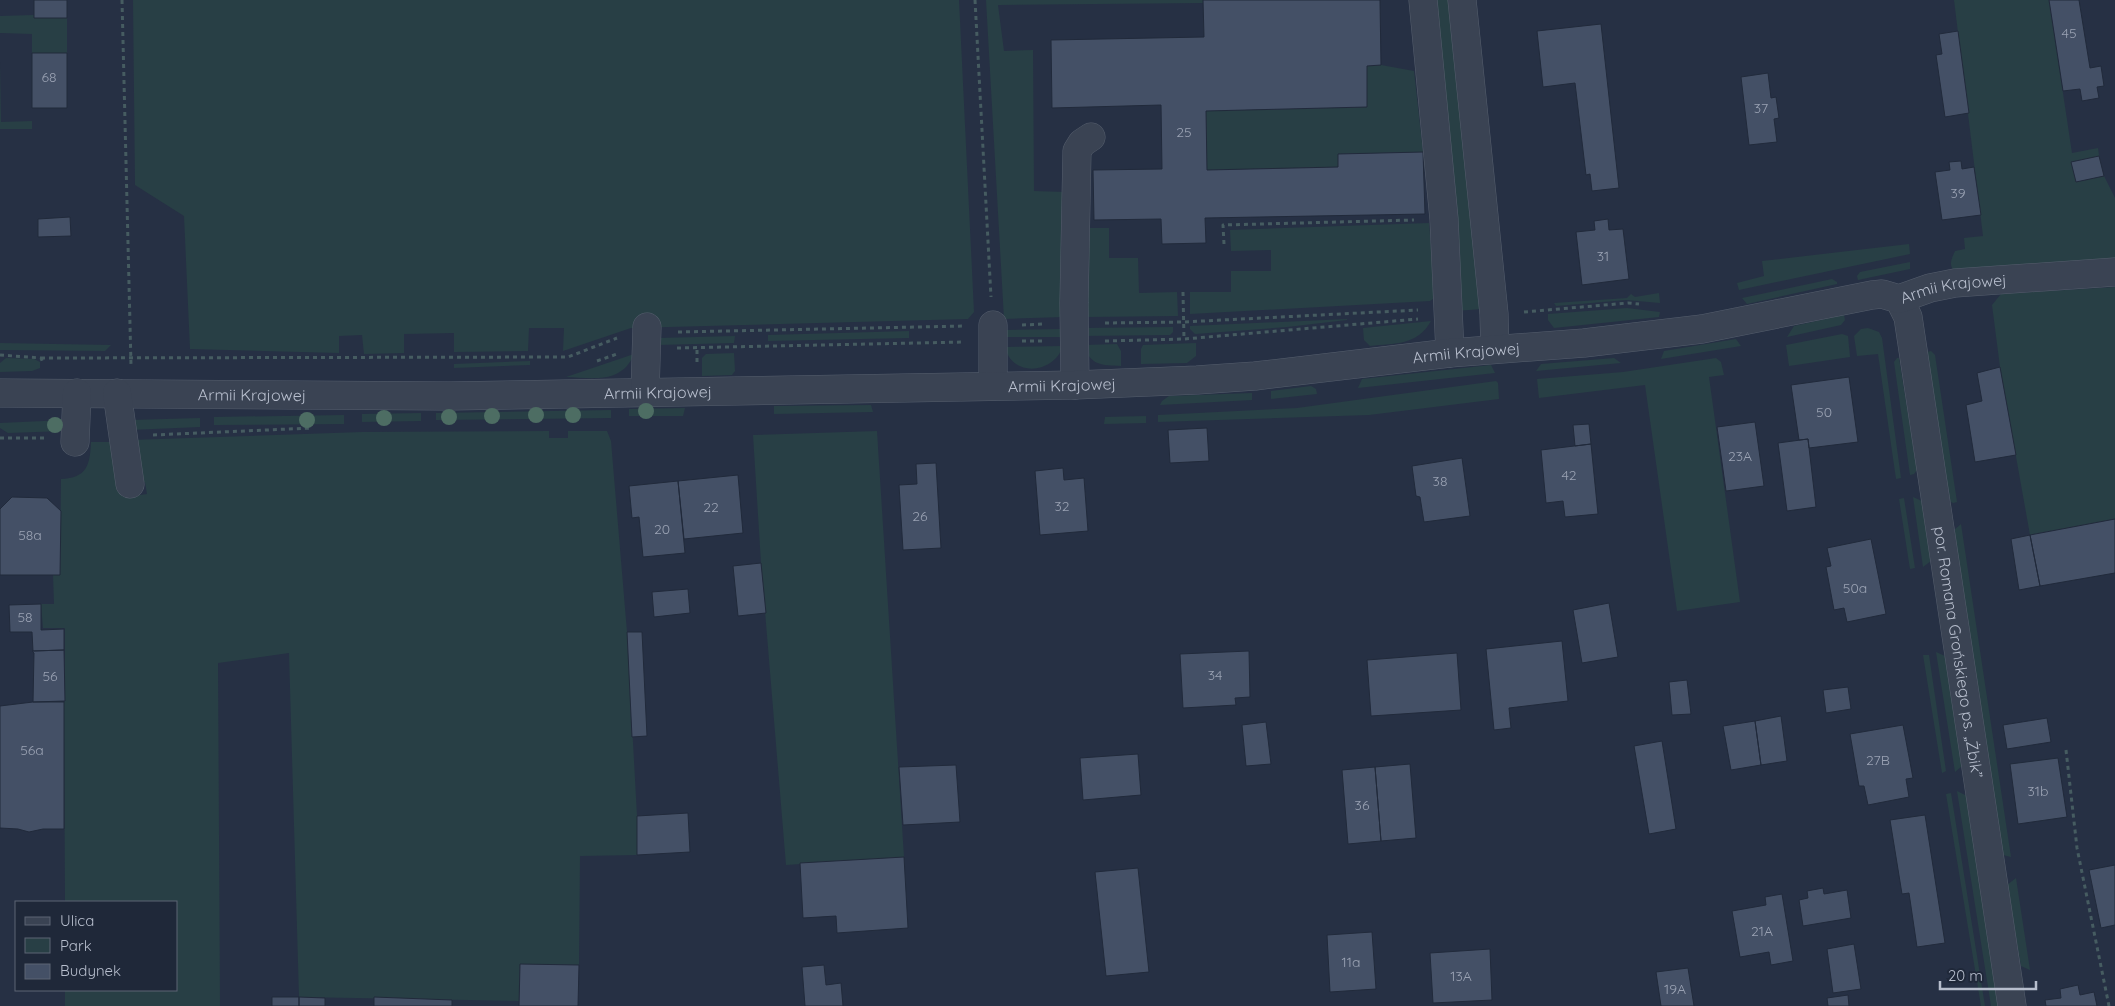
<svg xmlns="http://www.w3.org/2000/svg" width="2115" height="1006" font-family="Quicksand,sans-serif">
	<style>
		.green { fill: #283f45 }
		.building { fill: #445066; stroke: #212a3b }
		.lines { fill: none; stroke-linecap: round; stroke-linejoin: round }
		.minor-casing { stroke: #555e6d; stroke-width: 29 }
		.path { stroke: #465c61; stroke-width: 3; stroke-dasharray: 4 4; stroke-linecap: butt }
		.minor { stroke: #3a4353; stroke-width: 28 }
		.tree { fill: #4d6d63 }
		.labels { text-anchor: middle; stroke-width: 4.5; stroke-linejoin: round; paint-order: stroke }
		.number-label { font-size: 14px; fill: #9aa2b3 }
		.street-label { font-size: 16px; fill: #b7becd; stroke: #1f2839 }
	</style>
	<rect width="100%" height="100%" fill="#263044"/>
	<!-- green -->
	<path class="green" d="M133,0H959L974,312L968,319L631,328L563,351L564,328H529L528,351L454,352V333L404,334V353L364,354L362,335L339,336V353L190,349L184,216L135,185Z
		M986,0H1203V3L998,5L1004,51L1033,50L1034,191L1065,192L1063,317L1004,319Z
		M1429,0H1451L1482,309L1456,311Z
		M1954,0H2049L2072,153L2098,148L2099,156L2071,162L2076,182L2104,176L2115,198V263L1956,273C1948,266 1951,260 1955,251L1965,249L1964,238L1983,236Z
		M34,15L35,18H67V53H32V34L0,33V16Z
		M0,62L1,122L32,121V129H0Z
		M1381,65L1414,71L1423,152L1338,154V167L1207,170L1206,111L1367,107V66Z
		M1429,223L1435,293L1433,299L1430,301L1190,314V292H1231V271H1271V250L1231,251L1230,230Z
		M1089,228H1109V258H1138L1139,293L1177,292L1178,316L1087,317Z
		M1909,244L1910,254L1739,290L1737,283L1764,276L1762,261Z
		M1910,262V269L1858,280L1857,276L1860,272Z
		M1832,279L1837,282V284L1747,304L1742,298Z
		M2115,287V519L2030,535L2000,367L1992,305L2001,294Z
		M1659,293L1660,303L1626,300L1556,306L1554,303L1627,298L1631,294L1635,297Z
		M1627,308L1660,312L1659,317L1554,328L1548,320V314Z
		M1844,315L1845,320L1841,325L1787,337L1794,326Z
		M1347,319V320L1287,327L1195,334L1190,329V326Z
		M1431,321C1417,346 1395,343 1370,346L1364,340L1363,328Z
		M1173,327V332L1170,335L1081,336V328Z
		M1868,328L1879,332L1882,338L1901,478L1896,479L1878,354L1857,356L1854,336L1861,329Z
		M1065,329L1064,337H1002V330Z
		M909,331V338L768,341V335Z
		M1842,334L1848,336L1850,357L1789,366L1786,345Z
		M735,336L734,343L658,345V338Z
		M1736,339L1741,346L1661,359L1664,351Z
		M0,343L111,345L105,351L0,350Z
		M1196,343V356L1187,363L1141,364V349L1143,345Z
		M1117,344L1121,351V366C1102,365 1090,366 1084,345Z
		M1063,346C1054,374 1012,378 1005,347Z
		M1931,351L1935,355L1957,502L1953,503L1948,500L1927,352Z
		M734,353L735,371L732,375L702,376V358L706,354Z
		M634,354C622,384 593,378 566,377Z
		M6,358L34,359L40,362V368L32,371L0,372V363Z
		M1614,358L1621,363L1536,371L1541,364Z
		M1716,358L1721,362L1724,375L1709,377L1740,602L1677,611L1645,385L1539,398L1537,379L1623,372Z
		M1897,358H1899L1917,470L1914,474L1910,475L1894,362Z
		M530,361V365L454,368V364Z
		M1491,365L1495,373L1358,388L1362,379Z
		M1496,381L1498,383L1499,399L1369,415L1158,422V415L1297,408Z
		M1311,386L1316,389L1317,394L1271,399V391Z
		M1252,393V400L1160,405L1162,401L1169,396Z
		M871,405L873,412L774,414V406Z
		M685,408L683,416H629V409Z
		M611,410V418L436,420V413Z
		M421,413V421L362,422V414Z
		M344,415V424L214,425V417Z
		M1146,416V423L1104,424L1105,417Z
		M200,418V427L130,430V420Z
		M65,420V431L8,433L0,428V423Z
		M549,431V438H568V431H607L611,441L627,632L637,816V855L580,856L579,965L520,964L519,1001L299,997L289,653L218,663L220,1006H65V990H176V902H65L64,702L65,701V628H43L41,604H54L53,575H60L61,479C87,478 90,465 91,442H115L127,497L147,494L145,482L137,483L131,440L362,432Z
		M877,431L904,857L786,865L761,563L753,435Z
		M1913,497L1922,501L1931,561L1923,567Z
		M1904,498L1915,568L1910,569L1899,499Z
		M1961,524L2011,857L2003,855L1954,530Z
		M1936,652L1945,656L1962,766L1955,772Z
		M1923,655H1929L1946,771L1942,773Z
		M1957,791L1967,796L1999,1006H1991Z
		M1951,793L1985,1006H1981L1946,794Z
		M2016,878L2030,970L2021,966L2007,885Z"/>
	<!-- building -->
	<path class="building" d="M34,0H67V18H34Z
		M1203,0H1380L1381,65L1367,66V107L1206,111L1207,170L1338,167V154L1423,152L1425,214L1205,218L1206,243L1162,244L1161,219L1094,220L1093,170L1162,169L1161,105L1052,108L1051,40L1204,37Z
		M2049,0H2079L2090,68L2101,66L2104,86L2097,87L2099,98L2082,101L2080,89L2063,91Z
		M1601,24L1619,188L1592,191L1590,174L1586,175L1575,83L1543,87L1537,31Z
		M1958,31L1969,113L1945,117L1936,55L1942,54L1939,34Z
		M32,53H67V108H32Z
		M1768,73L1771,98L1776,97L1779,118L1774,119L1777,142L1749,145L1741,77Z
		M2099,156L2104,176L2076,182L2071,162Z
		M1961,161L1962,169L1974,167L1981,215L1942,220L1935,172L1950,170L1949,162Z
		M70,217L71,236L38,237V219Z
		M1608,219L1609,230L1623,229L1629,279L1582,285L1576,232L1595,230L1594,221Z
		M2000,367L2016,455L1975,462L1966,405L1982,401L1977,373Z
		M1849,377L1858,442L1809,448L1808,439L1799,440L1791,385Z
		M1755,422L1764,486L1726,491L1717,427Z
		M1589,424L1591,444L1575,446L1573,425Z
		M1207,428L1209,461L1170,463L1168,430Z
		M1808,439L1816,507L1787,511L1778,443Z
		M1591,444L1598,514L1565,517L1563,501L1546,503L1541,450Z
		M1462,458L1470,516L1424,522L1420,497L1416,496L1412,466Z
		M936,463L941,548L903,550L899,485L917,484L916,464Z
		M1063,468L1064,480L1084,478L1088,531L1040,535L1035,471Z
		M738,475L743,533L684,539L678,481Z
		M678,481L685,553L643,557L639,517L632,518L629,486Z
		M12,497L47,498L61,511L60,575H0V509Z
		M2115,519V573L2040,586L2030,535Z
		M2030,535L2040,586L2019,590L2011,539Z
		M1871,539L1886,614L1847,622L1844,608L1834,610L1826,567L1831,566L1827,548Z
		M761,563L766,613L738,616L733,566Z
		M688,589L690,613L654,617L652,592Z
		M1609,603L1618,657L1582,663L1573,610Z
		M41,604V630L64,629V650L33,651L32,632H10L9,605Z
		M627,632H642L647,736L632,737Z
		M1562,641L1568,701L1509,708L1511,728L1494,730L1486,649Z
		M64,650L65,701L33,702L34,653L32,651Z
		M1249,651L1250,697L1235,698L1236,705L1183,708L1180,654Z
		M1457,653L1461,710L1371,716L1367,660Z
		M1687,680L1691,714L1672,715L1669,682Z
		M1848,687L1851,709L1826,713L1823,690Z
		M33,702H64V829H43L29,832L18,829L0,828V706Z
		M1781,716L1787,761L1761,765L1755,721Z
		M2047,718L2051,742L2007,749L2003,725Z
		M1755,721L1761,765L1731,770L1723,726Z
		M1266,722L1271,764L1246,766L1242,725Z
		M1903,725L1913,778L1906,779L1909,797L1868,805L1864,786H1859L1850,734Z
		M1662,741L1676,829L1649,834L1634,746Z
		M1138,754L1141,795L1083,800L1080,758Z
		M2058,758L2067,817L2018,824L2010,764Z
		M1410,764L1416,838L1381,841L1375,767Z
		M956,765L960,822L903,825L899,767Z
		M1375,767L1381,841L1348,844L1342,770Z
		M688,813L690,852L637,855V816Z
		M1925,815L1945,943L1917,947L1909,893L1902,894L1890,820Z
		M904,857L908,928L837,933L836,916L803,918L800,863Z
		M2115,865V925L2101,928L2089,870Z
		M1138,868L1149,972L1106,976L1095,872Z
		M1823,888L1824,894L1847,890L1851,918L1803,926L1799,900L1808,898L1807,891Z
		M1782,894L1793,961L1771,965L1769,952L1740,957L1732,911L1766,905L1765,897Z
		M1372,932L1376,989L1330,992L1327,935Z
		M1854,944L1861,989L1833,993L1827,949Z
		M1490,949L1492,1000L1433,1003L1430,953Z
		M520,964L579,965L578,1006H519Z
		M824,965L826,985L841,983L843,1006H805L802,967Z
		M1688,968L1694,1006H1661L1656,972Z
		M2078,985L2080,995L2094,992L2097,1006H2046L2045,1000L2061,998L2060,989Z
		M1848,995L1849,1006H1828L1827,998Z
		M272,997H299V1006H272Z
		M299,997L325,998V1006H299Z
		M374,997L452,1000V1006H374Z"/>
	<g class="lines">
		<!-- minor casing -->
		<g class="minor-casing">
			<g id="minor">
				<path d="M1423,0L1444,219L1450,353"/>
				<path d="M1462,0L1494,314L1495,349"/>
				<path id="s1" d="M1899,299L1908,317L2012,1006"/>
				<path d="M993,325V386"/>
				<path d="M1075,385L1074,303L1077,151L1082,143L1091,137"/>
				<path id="s2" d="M0,393L449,396L1075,385L1197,380L1255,376L1450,353L1584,343L1702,329L1872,295L1882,294L1899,299L1930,288L1955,283L2115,272"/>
				<path d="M117,393L130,484"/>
				<path d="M645,393L647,327"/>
				<path d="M75,442L77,393"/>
			</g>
		</g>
		<!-- path -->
		<path class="path" d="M122,0L131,365
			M975,0L991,297
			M1224,244L1223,225L1414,220
			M1183,292L1184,339
			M1524,312L1628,303L1639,304
			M1105,323L1183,322L1418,310
			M1022,325L1044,324
			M678,332L964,326
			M1022,341H1044
			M1105,341L1184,339L1418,319
			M677,348L964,342
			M0,355L41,358L43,363
			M41,358L568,357L617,338
			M597,361L617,354
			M697,362V348
			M153,435L312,428
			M0,438H44
			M2066,750L2077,848L2109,1006"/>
		<!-- minor -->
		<use href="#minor" class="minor"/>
	</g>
	<!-- trees -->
	<g class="tree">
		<circle cx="646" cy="411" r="8"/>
		<circle cx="536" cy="415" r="8"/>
		<circle cx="573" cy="415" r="8"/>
		<circle cx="492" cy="416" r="8"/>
		<circle cx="449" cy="417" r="8"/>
		<circle cx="384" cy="418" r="8"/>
		<circle cx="307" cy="420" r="8"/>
		<circle cx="55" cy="425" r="8"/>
	</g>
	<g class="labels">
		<!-- number labels -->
		<g class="number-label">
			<text x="2069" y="38">45</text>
			<text x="49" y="82">68</text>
			<text x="1761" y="113">37</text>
			<text x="1184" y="137">25</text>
			<text x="1958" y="198">39</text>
			<text x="1603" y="261">31</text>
			<text x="1824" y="417">50</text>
			<text x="1740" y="461">23A</text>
			<text x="1569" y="480">42</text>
			<text x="1440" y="486">38</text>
			<text x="1062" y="511">32</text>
			<text x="711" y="512">22</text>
			<text x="920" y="521">26</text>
			<text x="662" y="534">20</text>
			<text x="30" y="540">58a</text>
			<text x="1855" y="593">50a</text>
			<text x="25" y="622">58</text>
			<text x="1215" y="680">34</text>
			<text x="50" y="681">56</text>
			<text x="32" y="755">56a</text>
			<text x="1878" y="765">27B</text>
			<text x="2038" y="796">31b</text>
			<text x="1362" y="810">36</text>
			<text x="1762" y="936">21A</text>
			<text x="1351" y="967">11a</text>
			<text x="1461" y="981">13A</text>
			<text x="1675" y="994">19A</text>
		</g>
		<!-- street labels -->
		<g class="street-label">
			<text dy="6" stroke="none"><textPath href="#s2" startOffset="1962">Armii Krajowej</textPath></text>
			<text dy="6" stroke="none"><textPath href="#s2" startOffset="1468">Armii Krajowej</textPath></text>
			<text dy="6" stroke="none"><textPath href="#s2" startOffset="1062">Armii Krajowej</textPath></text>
			<text dy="6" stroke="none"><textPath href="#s2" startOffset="658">Armii Krajowej</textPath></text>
			<text dy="6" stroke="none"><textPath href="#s2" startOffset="252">Armii Krajowej</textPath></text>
			<text dy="6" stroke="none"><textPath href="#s1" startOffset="359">por. Romana Grońskiego ps. „Żbik”</textPath></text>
		</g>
	</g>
	<!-- legend -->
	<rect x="15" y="901" width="162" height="90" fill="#1f2839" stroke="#5c6474"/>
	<rect x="25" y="917" width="25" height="8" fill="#3a4353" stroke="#5c6474"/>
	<text x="60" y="926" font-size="15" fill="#b7becd">Ulica</text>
	<rect x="25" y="938" width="25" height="15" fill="#283f45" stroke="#5c6474"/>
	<text x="60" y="951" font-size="15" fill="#b7becd">Park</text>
	<rect x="25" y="964" width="25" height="15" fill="#445066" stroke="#5c6474"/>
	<text x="60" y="976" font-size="15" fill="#b7becd">Budynek</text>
	<!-- scale -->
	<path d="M1940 981v8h96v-8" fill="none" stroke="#b7becd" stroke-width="2.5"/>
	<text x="1948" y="981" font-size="15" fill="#b7becd" stroke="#1f2839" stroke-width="4" paint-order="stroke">20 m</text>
</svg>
